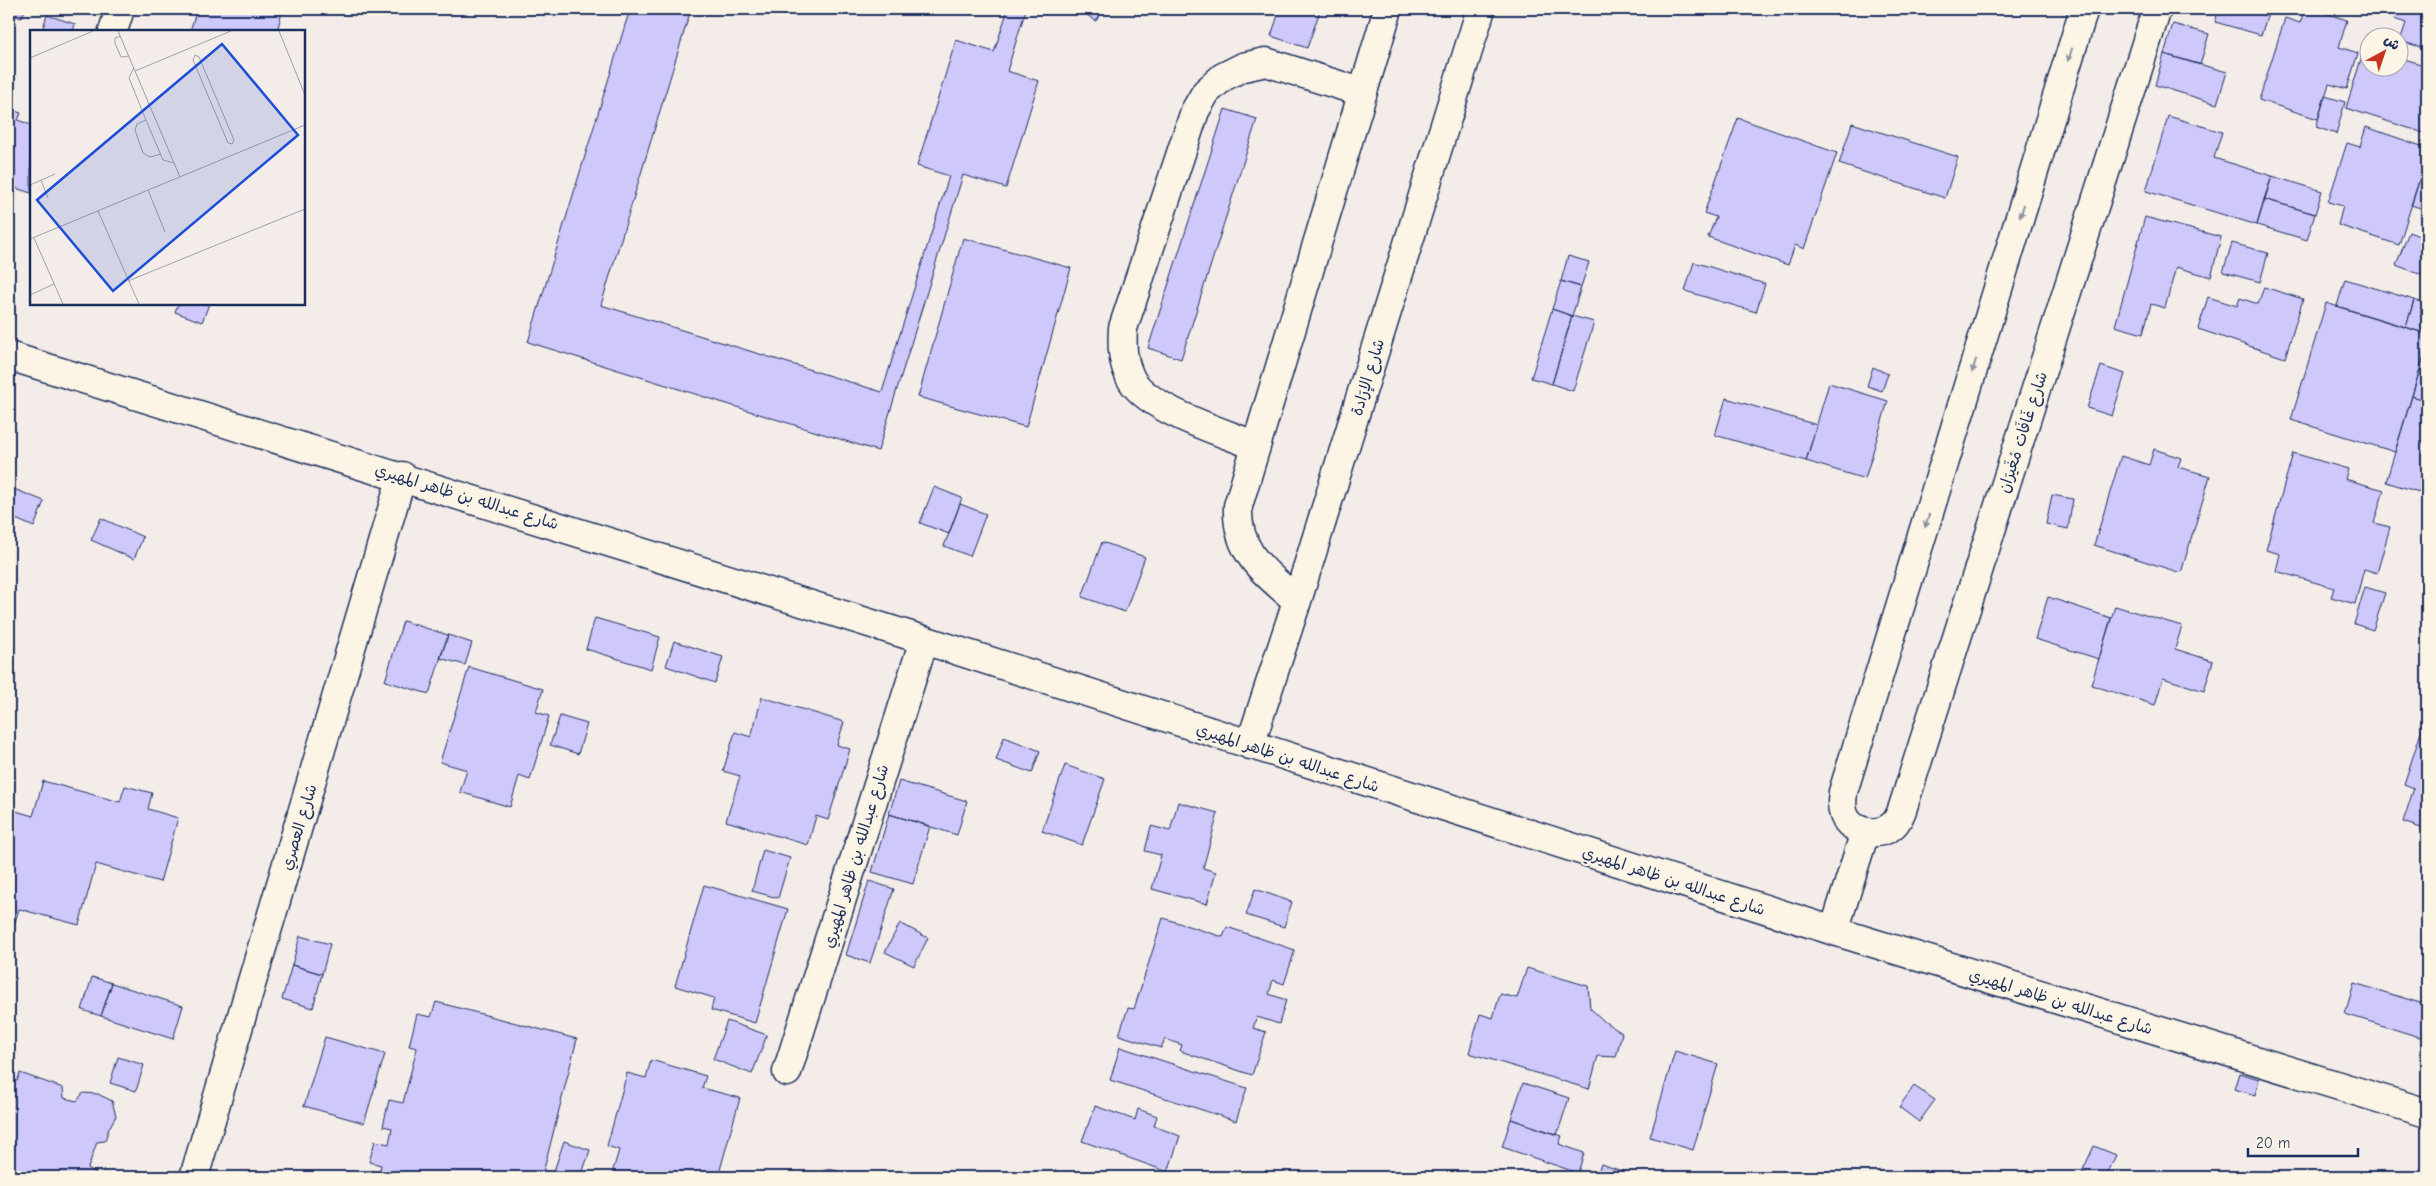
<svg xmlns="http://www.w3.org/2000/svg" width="2436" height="1186" font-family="'Comic Neue','Playpen Sans Arabic',sans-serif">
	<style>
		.building { fill: #cec8fb; stroke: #1b2f5e }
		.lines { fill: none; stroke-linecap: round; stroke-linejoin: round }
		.minor-casing { stroke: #1b2f5e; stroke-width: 31 }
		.minor { stroke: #fcf5e5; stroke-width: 28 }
		.oneway { fill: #8c92a2 }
		.labels { text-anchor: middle; stroke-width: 4.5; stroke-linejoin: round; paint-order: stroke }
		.street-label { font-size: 16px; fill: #1b2f5e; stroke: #fcf5e5 }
		.inset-road { fill: none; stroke: #9da0b1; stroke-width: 1 }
		.view { fill: #1d4ed8; fill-opacity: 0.15; stroke: #1d4ed8; stroke-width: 2.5 }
		.inset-edge { fill: none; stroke: #1b2f5e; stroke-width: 2.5 }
	</style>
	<rect width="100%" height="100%" fill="#f3ece9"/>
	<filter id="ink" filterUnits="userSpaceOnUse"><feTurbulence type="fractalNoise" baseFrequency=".02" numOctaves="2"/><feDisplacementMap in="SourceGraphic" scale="10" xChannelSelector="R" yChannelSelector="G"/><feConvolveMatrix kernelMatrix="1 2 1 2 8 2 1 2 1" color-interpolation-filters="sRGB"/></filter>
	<g filter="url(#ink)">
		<!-- building -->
		<path class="building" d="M9,9H25L22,18L9,14Z
			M197,9H283L277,31H190Z
			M630,9H691L601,305L882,392L949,176L917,166L956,40L994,52L1008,9H1026L1007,71L1039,81L1006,188L963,175L878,451L528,342Z
			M1080,9H1104L1096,21L1079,10Z
			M1280,9H1312L1320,11L1307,48L1271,36Z
			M2219,9H2283L2282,15L2269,11L2261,35L2215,22Z
			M2305,9H2312L2347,20L2339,47L2358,53L2347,89L2329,84L2318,119L2259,100L2285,18L2300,23Z
			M2397,9H2427V49L2400,41L2406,23L2394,19Z
			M47,15L75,24L73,31H42Z
			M2173,24L2209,34L2200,65L2164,54Z
			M2365,46L2368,47V68H2398V57L2427,66V134L2346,108Z
			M2164,54L2227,72L2217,104L2155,85Z
			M2325,96L2345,102L2336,134L2316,127Z
			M9,109L21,113L18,120L31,125V193L9,186Z
			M1225,109L1257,119L1181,359L1148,348Z
			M2168,116L2222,132L2214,158L2272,176L2257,225L2146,191Z
			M1738,118L1837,153L1804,249L1795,245L1788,265L1708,237L1716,217L1704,213Z
			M1852,123L1958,157L1945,198L1839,164Z
			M2366,127L2427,148V156L2399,245L2338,225L2343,206L2328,202L2347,143L2360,147Z
			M2272,176L2322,191L2315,214L2264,199Z
			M2419,181L2427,183V210L2411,205Z
			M2264,199L2315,214L2307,240L2257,225Z
			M2145,217L2221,237L2211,277L2176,267L2165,308L2151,304L2143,334L2115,326Z
			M2409,232L2427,239V277L2396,265Z
			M963,238L1071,268L1026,427L918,397Z
			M2232,243L2268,253L2260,282L2223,272Z
			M1568,256L1589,262L1581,287L1561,281Z
			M1694,262L1765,284L1756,312L1685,291Z
			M2345,279L2414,300L2406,327L2337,306Z
			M1561,281L1581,287L1572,316L1552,309Z
			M2264,287L2303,299L2285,358L2198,329L2208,297L2237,306L2240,298L2258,304Z
			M2414,300L2427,304V334L2406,327Z
			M2326,303L2427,334V346L2395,452L2291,420Z
			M178,304H209L202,322L175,312Z
			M1552,309L1572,316L1552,384L1531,378Z
			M1572,316L1594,322L1573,391L1552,384Z
			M2427,346V401L2412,396Z
			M2101,366L2125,374L2112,416L2087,408Z
			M1873,367L1888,374L1882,391L1867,386Z
			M1829,383L1888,401L1865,479L1806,461Z
			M2412,396L2427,401V465L2419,492L2386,482Z
			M1726,398L1817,425L1806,461L1715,435Z
			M2154,449L2181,458L2178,467L2210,476L2181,573L2094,545L2121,456L2149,465Z
			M2293,453L2348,469L2345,479L2384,490L2374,523L2390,527L2377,573L2364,569L2355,604L2331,597L2334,588L2276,571L2280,554L2266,550Z
			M9,487L44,501L34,527L9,516Z
			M934,487L962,498L949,534L920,523Z
			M2052,495L2073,499L2068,529L2046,524Z
			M960,504L986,514L970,556L944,546Z
			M101,518L143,537L134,559L91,540Z
			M1102,542L1145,557L1125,612L1082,597Z
			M2365,587L2385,593L2373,630L2354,624Z
			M2048,597L2111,618L2099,659L2035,639Z
			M2115,606L2182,626L2175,649L2213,661L2204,691L2163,678L2155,705L2091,685Z
			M595,618L660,637L651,669L586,649Z
			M403,621L448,635L429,694L385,681Z
			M448,635L472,643L465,665L440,658Z
			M674,641L723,657L715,683L666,666Z
			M469,667L543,689L536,712L549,716L530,780L519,776L510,807L460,792L467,770L440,762Z
			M762,697L844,722L837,745L850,749L828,820L816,816L808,845L726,821L740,776L723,771L735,732L751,737Z
			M560,716L587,724L578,754L550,745Z
			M2426,717L2427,718V830L2403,822L2414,788L2404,784Z
			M1004,737L1040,751L1032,773L996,760Z
			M1065,765L1105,779L1082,845L1042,831Z
			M43,781L120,802L125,786L152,793L148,809L178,818L160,882L96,864L79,925L19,909L10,939L9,809L33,816Z
			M899,781L967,801L957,835L889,814Z
			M1178,802L1218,813L1203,868L1216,872L1207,904L1152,889L1161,855L1145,851L1151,826L1170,831Z
			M889,814L930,826L913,884L872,872Z
			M763,850L790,858L778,898L752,891Z
			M869,881L894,889L870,963L846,955Z
			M704,885L788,909L755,1023L711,1010L714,998L675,986Z
			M1255,889L1292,902L1284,927L1246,915Z
			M1163,918L1223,937L1227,927L1295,950L1284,984L1273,980L1269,994L1286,1000L1279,1024L1257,1017L1253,1028L1266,1032L1252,1075L1180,1051L1182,1045L1165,1039L1161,1048L1119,1035L1128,1008L1134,1009Z
			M900,923L928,938L914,966L885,952Z
			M300,936L330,944L322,974L292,965Z
			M292,965L322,974L313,1008L282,999Z
			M1527,968L1588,986L1590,1008L1605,1022L1622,1033L1616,1057L1598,1056L1589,1089L1469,1053L1480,1014L1493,1018L1500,994L1517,998Z
			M92,977L112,983L101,1016L82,1010Z
			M112,983L183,1006L173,1039L101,1016Z
			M2354,983L2427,1005L2426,1039L2345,1014Z
			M436,1002L577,1039L542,1177H378L381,1165L369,1162L375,1141L389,1144L392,1128L383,1126L389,1100L403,1103L417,1048L409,1046L417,1014L431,1017Z
			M727,1021L767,1035L752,1074L713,1059Z
			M325,1037L385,1054L364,1123L304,1106Z
			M1120,1047L1247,1088L1236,1121L1110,1080Z
			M1675,1051L1718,1064L1693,1150L1650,1137Z
			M118,1057L144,1065L136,1091L110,1083Z
			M651,1060L706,1076L702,1088L740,1098L718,1177H664L644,1172L643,1177H611L619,1150L607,1146L627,1073L646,1078Z
			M20,1073L63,1088L64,1098L77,1101L83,1093L98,1094L112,1101L116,1116L109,1128L105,1141L97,1142L88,1168L96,1173L95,1177H9V1079L17,1081Z
			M2239,1073L2259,1079L2255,1095L2234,1089Z
			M1523,1083L1569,1098L1557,1135L1511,1119Z
			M1914,1086L1935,1100L1919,1122L1899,1107Z
			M1095,1106L1135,1120L1138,1109L1157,1116L1154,1126L1180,1136L1168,1172L1082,1141Z
			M1511,1119L1562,1136L1559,1144L1584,1153L1578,1173L1502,1147Z
			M564,1141L590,1150L581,1177H552Z
			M2094,1146L2116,1155L2106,1177H2094L2082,1172Z
			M1601,1164L1640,1177H1608L1597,1174Z
			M828,1169L838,1171L847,1177H814Z"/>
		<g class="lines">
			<!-- minor casing -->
			<g class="minor-casing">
				<path id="minor" d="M2084,9L1843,792C1842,800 1841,807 1844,815C1852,834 1880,838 1894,824C1897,821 1900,815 1902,810L2157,9
					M113,31L120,9
					M9,356L924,640L1834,931L2427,1113
					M1256,446C1223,432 1145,409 1130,377C1122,360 1122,346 1123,328L1195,111L1206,92L1223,77L1243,67L1266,62L1361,92
					M1297,601C1265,572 1236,554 1238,506L1388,9
					M1250,745L1297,601L1481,9
					M1834,931L1865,832
					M787,1072L924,640
					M194,1177L402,476"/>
			</g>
			<!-- minor -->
			<use href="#minor" class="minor"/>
		</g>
		<!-- one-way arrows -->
		<defs><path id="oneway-solid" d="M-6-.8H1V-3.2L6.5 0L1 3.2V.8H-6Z" transform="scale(1.25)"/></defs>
		<g class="oneway">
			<use href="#oneway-solid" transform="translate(2070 55) rotate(107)"/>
			<use href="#oneway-solid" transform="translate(2022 211) rotate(107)"/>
			<use href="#oneway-solid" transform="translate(1974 366) rotate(107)"/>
			<use href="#oneway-solid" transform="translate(1927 521) rotate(107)"/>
		</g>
	</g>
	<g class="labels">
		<!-- street labels -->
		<g class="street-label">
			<text transform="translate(1367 377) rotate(-73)" y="6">شارع الإرَادة</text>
			<text transform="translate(2022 432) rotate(-72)" y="6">شارع غَافَات مْغَيرَان</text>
			<text transform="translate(467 496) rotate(17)" y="6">شارع عبدالله بن ظاهر المهيري</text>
			<text transform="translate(1288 757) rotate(18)" y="6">شارع عبدالله بن ظاهر المهيري</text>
			<text transform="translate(298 827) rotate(-73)" y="6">شارع العصري</text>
			<text transform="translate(855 856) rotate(-73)" y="6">شارع عبدالله بن ظاهر المهيري</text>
			<text transform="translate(1674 880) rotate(18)" y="6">شارع عبدالله بن ظاهر المهيري</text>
			<text transform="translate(2061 1001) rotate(17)" y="6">شارع عبدالله بن ظاهر المهيري</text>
		</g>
	</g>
	<!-- overview -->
	<g transform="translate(30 30)">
		<rect width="275" height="275" fill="#f3ece9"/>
		<path class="inset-road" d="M88,1L150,147M249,1L275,65M91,6L85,8V13L91,27L99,26M165,25L169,27L204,110L202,114L198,113L163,30ZM0,28L63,1M104,37L99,48L116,90L133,130L144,133M105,41L201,1M116,90L107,94L105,100L113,123L120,127L131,124M11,150L18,168M0,155L25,144M118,160L135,202M68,181L109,274M4,208L33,274M0,209L275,95M98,251L275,179M0,265L24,254"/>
		<path class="view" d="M192,14L268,105L83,261L7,170Z"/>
		<rect width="275" height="275" class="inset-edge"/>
	</g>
	<!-- margin -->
	<rect width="2436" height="1186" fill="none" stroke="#fcf5e5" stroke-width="30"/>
	<rect x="15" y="15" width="2406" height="1156" fill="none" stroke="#1b2f5e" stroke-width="2" filter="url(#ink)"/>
	<!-- north arrow -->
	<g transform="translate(2384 52) rotate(40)"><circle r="24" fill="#fcf5e5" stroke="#a2a6af"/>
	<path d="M0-4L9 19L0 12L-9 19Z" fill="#c8321e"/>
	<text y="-8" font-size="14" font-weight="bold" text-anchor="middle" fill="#1b2f5e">ش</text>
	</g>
	<!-- scale -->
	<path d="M2248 1148v8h110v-8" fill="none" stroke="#1b2f5e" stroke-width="2.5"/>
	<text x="2256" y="1148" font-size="15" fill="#1b2f5e" stroke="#fcf5e5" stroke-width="4" paint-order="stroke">20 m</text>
</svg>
